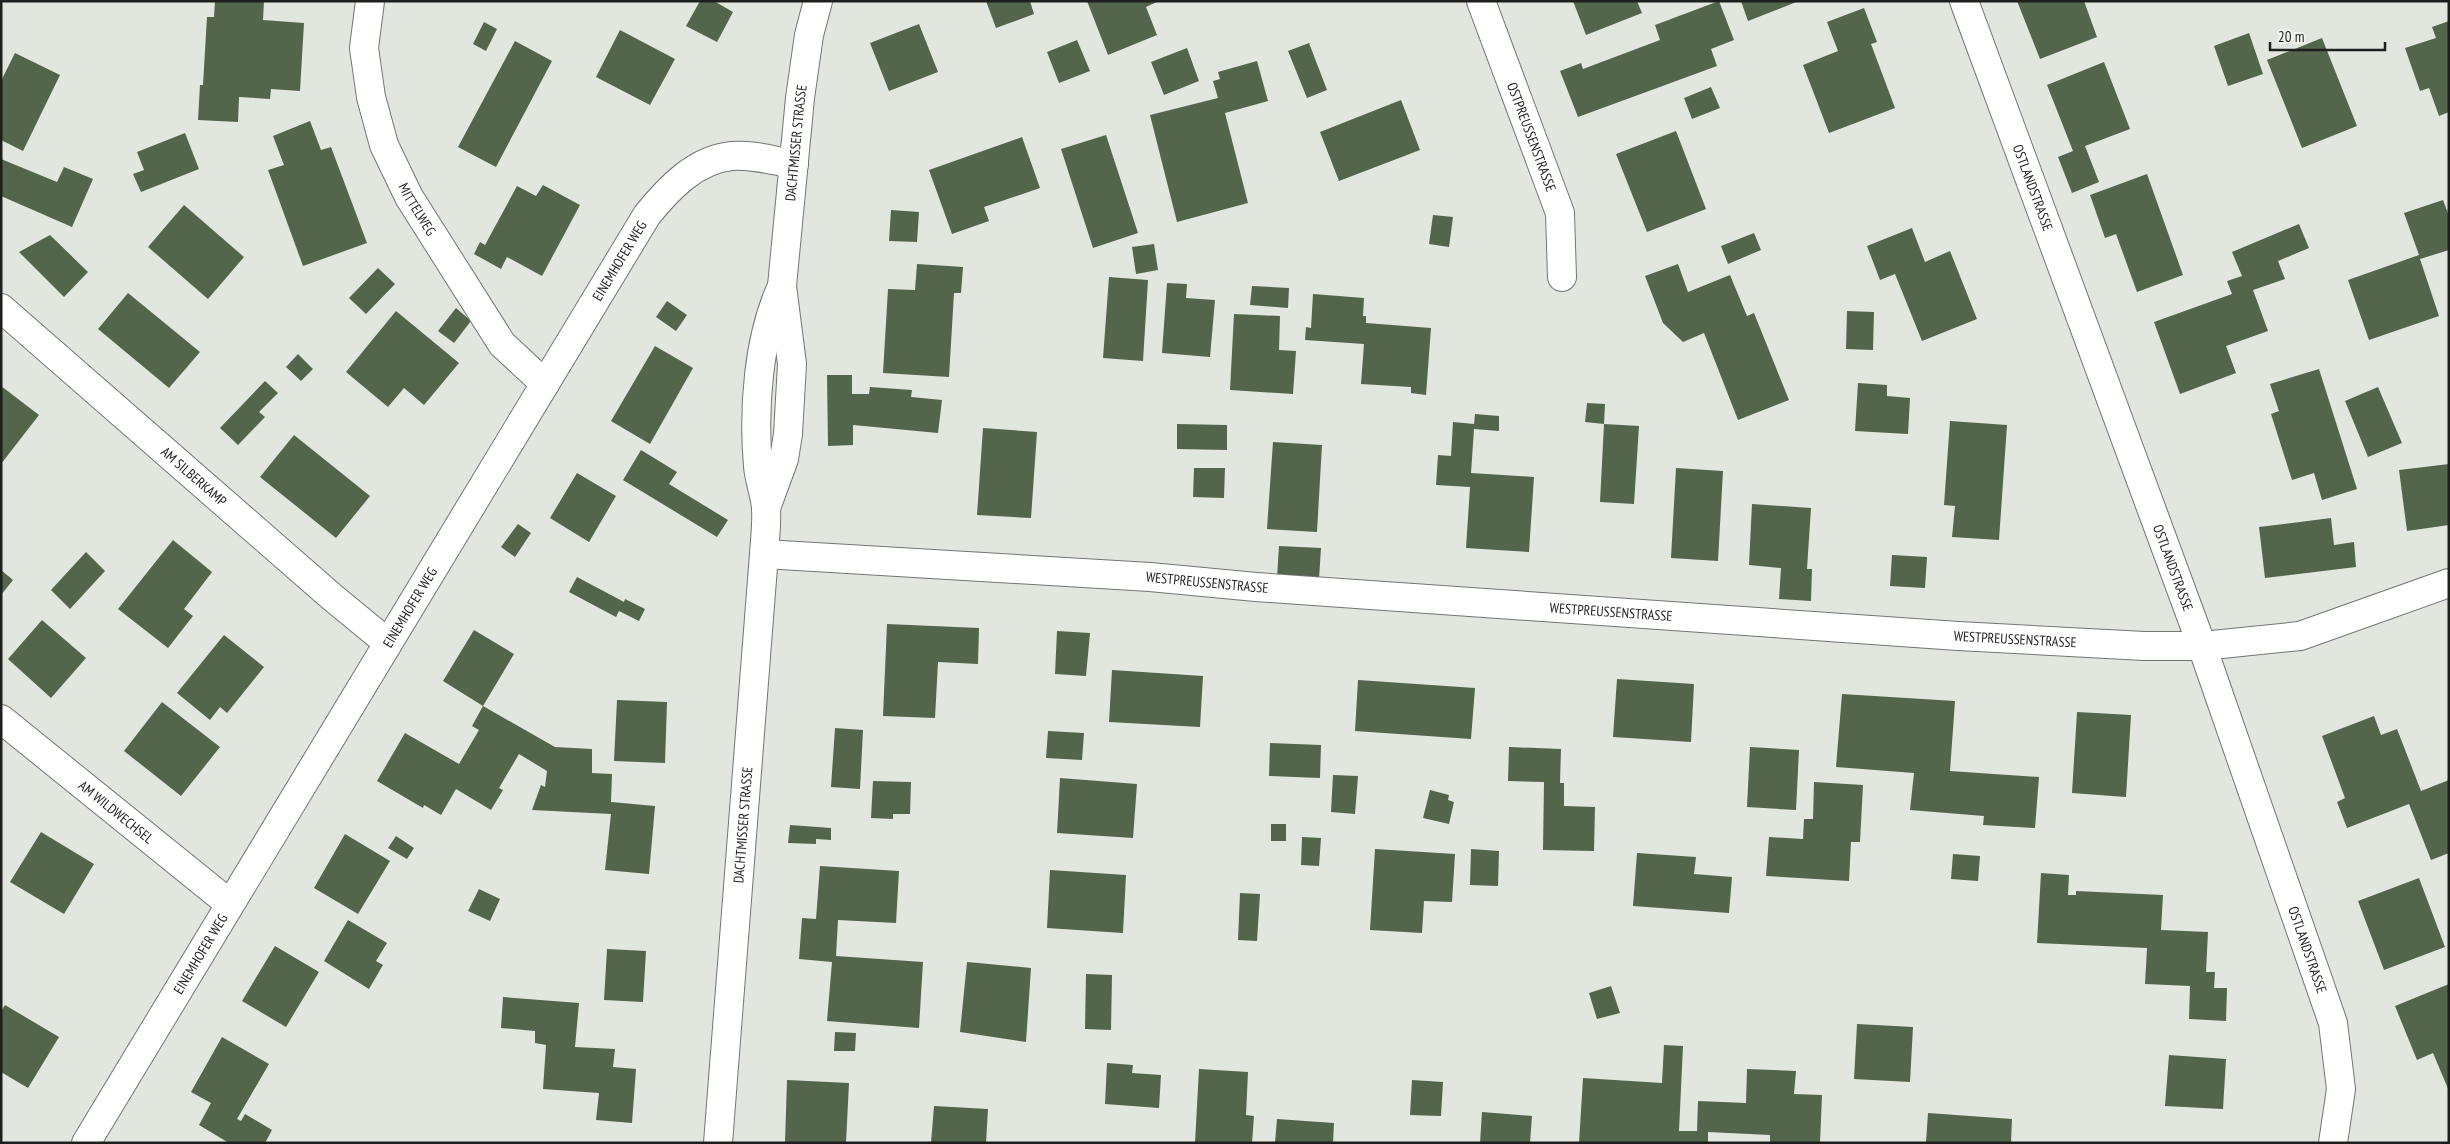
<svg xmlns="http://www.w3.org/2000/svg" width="2450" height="1144" font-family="'PT Sans Narrow',sans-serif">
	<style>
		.building { fill: #53654a }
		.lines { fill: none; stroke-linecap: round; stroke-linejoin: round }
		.street-casing { stroke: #727670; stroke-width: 30 }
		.secondary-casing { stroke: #727670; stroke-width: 30 }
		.street { stroke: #fff; stroke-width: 28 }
		.secondary { stroke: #fff; stroke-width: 28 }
		.labels { text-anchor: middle; stroke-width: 5; stroke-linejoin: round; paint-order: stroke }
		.street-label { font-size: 14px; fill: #1e201d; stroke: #eff4ec }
	</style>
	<rect width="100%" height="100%" fill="#e1e7df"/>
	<!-- building -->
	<path class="building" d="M215,1H264L263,20L304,23L300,91L271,89L270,99L239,97L238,122L198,120L200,85H203L207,17H214Z
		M700,1H714L733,12L717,42L686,26Z
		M986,1H1030L1034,14L996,28Z
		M1087,1H1159L1146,7L1157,35L1108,55Z
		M1573,1H1637L1642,13L1586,35Z
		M1719,1L1734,40L1711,49L1717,66L1578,117L1560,71L1581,63L1583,69L1660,40L1655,25Z
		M1741,1H1799L1748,21Z
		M2017,1H2084L2097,37L2040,59Z
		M1864,8L1877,42L1871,44L1895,108L1829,133L1803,65L1838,51L1827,22Z
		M2449,21V112L2439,116L2429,88L2420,91L2405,48L2436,38L2432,27Z
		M484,22L497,29L486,51L473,44Z
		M919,24L938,72L889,91L870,43Z
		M620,30L675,59L650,105L596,77Z
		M2249,33L2263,74L2228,86L2214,46Z
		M2322,38L2357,126L2302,148L2267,60Z
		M1077,40L1090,71L1059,83L1047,52Z
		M515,41L552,61L496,167L458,147Z
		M1309,43L1327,90L1307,98L1288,51Z
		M1187,48L1199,81L1164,95L1151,62Z
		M15,53L60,75L23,151L1,140V81Z
		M1257,61L1268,101L1225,113L1248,203L1177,222L1150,115L1218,98L1213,81L1220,79L1218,72Z
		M2104,62L2130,129L2085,146L2099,182L2072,193L2058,157L2073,151L2047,85Z
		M1711,87L1720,108L1692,119L1684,98Z
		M1401,100L1420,150L1339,181L1320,132Z
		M310,121L321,150L331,147L367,243L303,266L268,170L284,165L273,136Z
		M1676,131L1706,209L1647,232L1616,154Z
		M185,133L199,169L141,192L133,174L144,170L137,152Z
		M1106,135L1138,233L1093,248L1061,149Z
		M1022,137L1040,188L984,207L989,221L952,234L929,170Z
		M1,159L57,182L64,167L93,179L72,227L1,196Z
		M2147,174L2183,275L2137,292L2116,234L2105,238L2090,195Z
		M543,185L580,205L542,276L507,257L501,269L474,254L480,242L485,245L517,186L536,196Z
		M2443,200L2449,216V250L2420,259L2439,316L2369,340L2348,280L2419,255L2404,213Z
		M184,205L244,257L208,299L148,247Z
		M891,210L919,212L917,242L889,241Z
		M1433,215L1453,217L1449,247L1429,244Z
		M2299,224L2309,248L2278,261L2285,279L2253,290L2268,331L2226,346L2236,373L2180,394L2154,322L2232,294L2227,281L2242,276L2232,252Z
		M1912,228L1925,262L1950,251L1977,319L1922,341L1895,274L1880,280L1867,246Z
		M1754,233L1761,250L1728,264L1721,246Z
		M50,235L88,272L64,297L19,252Z
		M1154,244L1158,270L1136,274L1132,247Z
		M917,264L963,267L961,293H954L949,377L883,373L888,289L915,290Z
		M1678,264L1688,292L1730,275L1747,316L1754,313L1789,400L1738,420L1704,333L1683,342L1663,323L1645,276Z
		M378,268L395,284L366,314L349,298Z
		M1109,277L1148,280L1143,361L1103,358Z
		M1167,283L1187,284L1186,298L1215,300L1210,357L1162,353Z
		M1252,286L1289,288L1288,308L1250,305Z
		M128,293L200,352L169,388L98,329Z
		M1313,294L1364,298L1363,316H1366V323L1431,328L1426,395L1411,393V387L1361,384L1364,344L1305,340L1306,327L1311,328Z
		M667,301L687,315L676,331L656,317Z
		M456,308L471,321L454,343L438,331Z
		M396,311L459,363L424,405L404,388L388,407L346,372Z
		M1847,311L1874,312L1873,350L1846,349Z
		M1234,314L1280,316L1279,350L1296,351L1293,394L1230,390Z
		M655,346L693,368L650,444L611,421Z
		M298,354L313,369L301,381L286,367Z
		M2319,369L2357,489L2322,500L2314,473L2292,480L2271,414L2279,411L2270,384Z
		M827,375H852V394H869L870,387L912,390L911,397L942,400L938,433L853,425V445L828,446Z
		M265,381L278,393L259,412L265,417L238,445L220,428Z
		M1858,383L1887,385V396L1910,398L1908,434L1855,431Z
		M1,386L39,415L1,464Z
		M2378,387L2402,443L2368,457L2345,401Z
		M1587,403L1605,404L1604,424L1585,422Z
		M1475,414L1499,416V431L1474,429L1471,473L1534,477L1529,552L1466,548L1470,487L1436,485L1438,455L1451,456L1453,422L1474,424Z
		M1950,421L2007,425L1999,540L1952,537L1955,506L1944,505Z
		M1177,424L1227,425V450L1177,449Z
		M1604,424L1639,426L1634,504L1600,502Z
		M983,428L1037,432L1031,518L977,515Z
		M294,435L370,496L336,538L260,477Z
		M1273,442L1322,445L1317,532L1267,529Z
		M641,450L677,472L669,484L728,520L717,537L623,480Z
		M2449,464V525L2407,531L2399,470Z
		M1194,468H1225L1224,498L1193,497Z
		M1676,468L1723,471L1718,561L1671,558Z
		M577,473L616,496L589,542L550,518Z
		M1752,504L1811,508L1807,569H1812L1811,601L1779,599L1781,568L1749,565Z
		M2331,518L2334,545L2354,542L2356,567L2265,578L2259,527Z
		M518,524L531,533L515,557L501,547Z
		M173,540L212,572L184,609L193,616L168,648L118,609Z
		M1279,546L1321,548L1319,579L1277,578Z
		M86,552L105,571L70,609L51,590Z
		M1892,555L1927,557L1925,588L1890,586Z
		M1,570L13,580L1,595Z
		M577,577L624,602L625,599L645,609L639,621L619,611L616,617L569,592Z
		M42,620L86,658L51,698L8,659Z
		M887,624L979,628L978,664L938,662L935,718L883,716Z
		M474,630L514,654L483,706L555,747L592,749V773L612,774L611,802L655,806L649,874L605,870L611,814L532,810L541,785L545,787L547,771L519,754L499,788L503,790L491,810L456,789L441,815L424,805L423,808L377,781L405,733L459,764L479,730L472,726L483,706L443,681Z
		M1057,631L1090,633L1086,676L1055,674Z
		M224,635L264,667L227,713L220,707L210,720L177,693Z
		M1112,670L1203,676L1200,727L1109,722Z
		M1617,679L1694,684L1691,742L1613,737Z
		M1358,680L1475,688L1471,739L1355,731Z
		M1842,694L1955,701L1950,771L2039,777L2035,828L1983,825L1984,816L1910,810L1914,773L1836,767Z
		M617,700L667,702L665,763L614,761Z
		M162,702L220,747L181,796L124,751Z
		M2077,712L2131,715L2126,797L2072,793Z
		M2374,716L2381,735L2397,729L2421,791L2449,780V853L2431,860L2409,804L2347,828L2337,802L2345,798L2322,736Z
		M835,728L863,730L860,789L831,787Z
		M1048,731L1084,733L1082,760L1046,758Z
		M1270,743L1321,745L1320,778L1269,776Z
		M1509,747L1561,749L1560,783H1564V806L1595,807L1594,851L1543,850L1544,782L1508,781Z
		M1750,747L1799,750L1796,810L1747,807Z
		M1333,775L1358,776L1355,814L1331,812Z
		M1060,778L1137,784L1133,838L1057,833Z
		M873,781L911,782L910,814H893V819L871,818Z
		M1814,782L1863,785L1860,842H1851L1849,881L1766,876L1769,837L1803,839L1804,819H1813Z
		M1430,790L1449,795L1448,800L1454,802L1449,824L1423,818Z
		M1271,824H1286V841H1271Z
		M790,825L831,828V840L816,839V844L788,843Z
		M41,832L94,864L64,914L10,882Z
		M345,834L390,861L358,914L314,888Z
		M396,836L414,848L407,859L388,848Z
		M1302,837L1321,838L1319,866L1301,865Z
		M1375,849L1455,854L1452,902L1424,901L1422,933L1370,930Z
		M1471,849L1499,851L1498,886L1470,885Z
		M1637,853L1696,857L1694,874L1732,877L1729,913L1633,906Z
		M1953,854L1980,856L1978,881L1951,879Z
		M820,866L899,871L896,923L838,920L836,956L923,962L919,1028L827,1021L832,962L799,959L802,918L816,919Z
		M1050,870L1126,875L1123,933L1047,928Z
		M2041,873L2069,875L2068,895H2076V891L2163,895L2161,930L2208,932L2206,972H2215L2214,988H2227L2226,1021L2189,1019L2190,986L2145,984L2147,948L2037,943Z
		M2419,878L2445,947L2384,970L2358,901Z
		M479,889L500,899L490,921L468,911Z
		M1240,893L1260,894L1257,941L1238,940Z
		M348,920L387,943L376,961L383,965L369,989L324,961Z
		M275,946L319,972L286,1027L242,1001Z
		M607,949L646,951L643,1002L604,1000Z
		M967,962L1031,968L1026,1042L960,1032Z
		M1086,974L1112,975L1111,1030L1085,1029Z
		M2449,984V1091L2433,1053L2417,1060L2395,1006Z
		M1611,986L1620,1013L1597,1019L1589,993Z
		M503,997L579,1003L575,1047L615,1049L613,1067L636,1069L632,1123L596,1120L599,1093L543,1089L546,1045L535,1043V1031L501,1028Z
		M5,1005L59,1037L28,1088L1,1072V1011Z
		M1857,1024L1913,1027L1910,1082L1854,1079Z
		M835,1032L856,1033L855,1051H834Z
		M222,1037L269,1064L237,1119L241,1121L245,1114L272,1130L265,1143H229L199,1125L211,1103L191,1092Z
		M1664,1045L1683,1046L1679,1131H1697L1698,1101L1746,1103L1747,1069L1796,1071L1794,1094L1822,1095L1820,1143H1770V1135L1708,1132V1143H1579L1583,1078L1662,1083Z
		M2169,1055L2226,1059L2223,1109L2165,1106Z
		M1107,1063L1133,1065L1132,1073L1161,1075L1159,1108L1105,1104Z
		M1199,1069L1248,1072L1246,1115L1254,1116L1252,1143H1195Z
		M787,1080L849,1083L846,1143H785Z
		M1412,1080L1443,1082L1441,1116L1410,1115Z
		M934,1106L988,1109L986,1143H931Z
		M1482,1112L1532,1116L1530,1143H1480Z
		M1928,1113L2012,1119L2011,1143L1926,1142Z
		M1277,1119L1334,1123L1333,1143H1275Z"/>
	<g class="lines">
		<!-- street casing -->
		<g class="street-casing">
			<g id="street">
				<path id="s1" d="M370,1L364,48L371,97L384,145L409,197L502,344L545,384"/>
				<path id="s2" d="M1481,1L1560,213L1562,277"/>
				<path id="s3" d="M1964,1L2202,646L2333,1023L2341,1089L2333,1143"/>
				<path id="s4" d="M1,308L332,597L388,643"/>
				<path id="s5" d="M764,554L1150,577L1256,587L1958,636L2144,646H2202L2300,636L2449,583"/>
				<path id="s6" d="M1,719L230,904"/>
				<path id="s7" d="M86,1143L647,215C668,189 696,159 732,156C752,154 774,161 794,164"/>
			</g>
		</g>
		<!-- secondary casing -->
		<g class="secondary-casing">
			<g id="secondary">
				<path id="s8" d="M766,508L784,459L788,434L792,364L782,286L800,98L809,35L818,1"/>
				<path id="s9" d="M718,1143L764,554C765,539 767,523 766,508C765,494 759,480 758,466C753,409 758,338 782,286"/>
			</g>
		</g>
		<!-- street -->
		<use href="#street" class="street"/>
		<!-- secondary -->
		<use href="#secondary" class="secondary"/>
	</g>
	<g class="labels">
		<!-- street labels -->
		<g class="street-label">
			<text dy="5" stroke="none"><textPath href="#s2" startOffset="145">OSTPREUSSENSTRASSE</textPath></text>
			<text dy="5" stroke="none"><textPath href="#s8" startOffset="370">DACHTMISSER STRASSE</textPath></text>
			<text dy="5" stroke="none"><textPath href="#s3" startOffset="199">OSTLANDSTRASSE</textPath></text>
			<text dy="5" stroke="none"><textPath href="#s1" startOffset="219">MITTELWEG</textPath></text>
			<text dy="5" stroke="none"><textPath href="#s7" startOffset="1031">EINEMHOFER WEG</textPath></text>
			<text dy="5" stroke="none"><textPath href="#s4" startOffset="256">AM SILBERKAMP</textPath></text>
			<text dy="5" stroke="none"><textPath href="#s3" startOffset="604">OSTLANDSTRASSE</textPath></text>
			<text dy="5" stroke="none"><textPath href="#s5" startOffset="444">WESTPREUSSENSTRASSE</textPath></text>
			<text dy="5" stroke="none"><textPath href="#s7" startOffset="626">EINEMHOFER WEG</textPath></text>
			<text dy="5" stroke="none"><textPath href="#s5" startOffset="849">WESTPREUSSENSTRASSE</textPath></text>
			<text dy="5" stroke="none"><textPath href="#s5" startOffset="1254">WESTPREUSSENSTRASSE</textPath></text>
			<text dy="5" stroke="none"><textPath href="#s6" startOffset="148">AM WILDWECHSEL</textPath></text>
			<text dy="5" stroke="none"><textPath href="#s9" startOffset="319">DACHTMISSER STRASSE</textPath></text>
			<text dy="5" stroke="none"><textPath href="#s3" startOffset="1009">OSTLANDSTRASSE</textPath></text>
			<text dy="5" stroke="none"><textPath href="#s7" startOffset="221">EINEMHOFER WEG</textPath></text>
		</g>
	</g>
	<!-- border -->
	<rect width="2450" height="1144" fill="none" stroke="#1e201d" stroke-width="5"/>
	<!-- scale -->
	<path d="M2270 42v8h115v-8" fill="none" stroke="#1e201d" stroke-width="2.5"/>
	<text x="2278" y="42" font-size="15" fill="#1e201d" stroke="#eff4ec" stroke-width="4" paint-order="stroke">20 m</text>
</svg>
